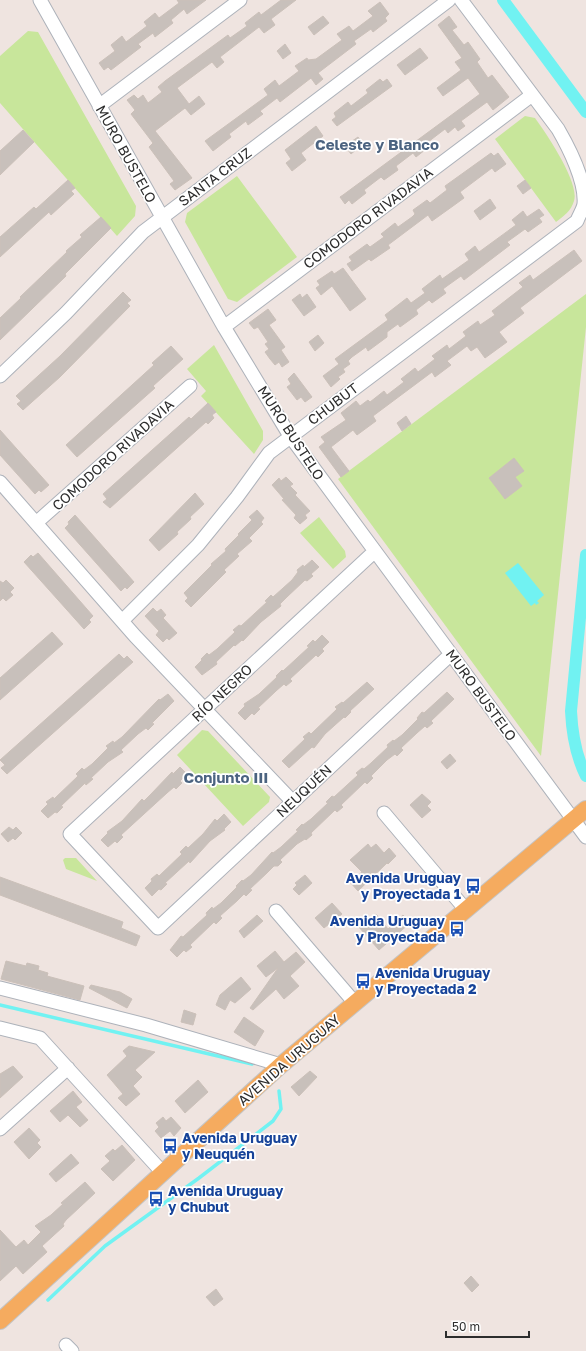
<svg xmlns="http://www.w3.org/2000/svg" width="586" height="1351" font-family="'Golos Text',sans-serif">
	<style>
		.green { fill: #c8e69b }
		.water { fill: #71f2f2 }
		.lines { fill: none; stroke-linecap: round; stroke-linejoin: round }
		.stream { stroke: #71f2f2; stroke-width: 3.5 }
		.canal { stroke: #71f2f2; stroke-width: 12 }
		.building { fill: #c8c0bb; stroke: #cbc0b9 }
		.minor-casing { stroke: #adb2ba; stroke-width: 15 }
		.major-casing { stroke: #c4c4c4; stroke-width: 18 }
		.minor { stroke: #fff; stroke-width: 13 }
		.major { stroke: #f5ab5f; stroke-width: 16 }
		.labels { text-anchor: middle; stroke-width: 3.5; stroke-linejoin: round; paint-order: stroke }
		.street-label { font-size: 14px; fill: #2d2d2d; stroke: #fff }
		.transit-label { font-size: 14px; font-weight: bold; fill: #164399; stroke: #fff; text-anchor: start }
		.neighbourhood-label { font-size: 15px; font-weight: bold; fill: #4b6380; stroke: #fff }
	</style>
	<rect width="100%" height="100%" fill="#efe4e0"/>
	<!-- green -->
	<path class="green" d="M28,31L38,32L136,206L135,216L117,236L0,103V56Z
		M525,116L535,118C546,133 580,183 574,201C571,211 564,216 556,222L495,139Z
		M237,176L297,257L237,302L228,299L185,222L187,213Z
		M586,294V327L541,756L338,479Z
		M214,345L263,431V440L254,454L201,396L206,391L187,369Z
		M319,517L345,551L346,557L333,569L300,533Z
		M202,730L208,731L270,797L269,802L243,826L177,755Z
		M65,858H76L97,881L66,869L63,860Z"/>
	<!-- water -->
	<path class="water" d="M518,563L544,595L537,601L539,603L536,605L535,603L531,606L505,573Z"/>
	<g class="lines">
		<!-- stream -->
		<path class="stream" d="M0,1005L252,1064
			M48,1300L105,1246L199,1178L273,1121L281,1109L279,1091"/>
		<!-- canal -->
		<path class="canal" d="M503,0L586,112
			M586,555L571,711C572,733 576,756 586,776"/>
	</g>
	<!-- building -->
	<path class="building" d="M177,0H206L187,14L184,9L171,20L173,23L155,37L153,33L138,44L141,47L111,70L108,67L104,70L99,63L115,51L111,45L122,36L126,42L147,26L144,22L155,13L159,18L179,3Z
		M281,0H296L271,19L275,25L264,33L259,27L220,57L224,62L217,68L212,62L177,88L189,104L199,96L205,104L191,115L185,108L155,131L192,178L175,190L170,184L174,181L149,147L153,143L131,114L135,110L127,100L134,95L138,99L143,95L148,103L162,92L158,87L165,81L228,35L230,38L247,26L245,23L259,12L261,15Z
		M380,2L389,14L385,18L387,21L373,32L371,29L354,41L356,44L318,73L323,79L316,85L311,78L280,102L277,98L260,111L263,114L248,125L246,121L229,134L231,137L213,151L205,141L268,95L264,89L275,80L279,86L299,71L295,66L307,58L308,60L316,59L342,40L337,34L349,26L353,31L373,16L368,11Z
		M323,16L329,23L314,35L308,27Z
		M449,16L457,27L452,30L464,45L468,42L480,59L477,62L488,78L492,75L509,97L493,110L487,102L461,121L465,126L458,131L455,127L448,133L445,129L428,142L430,146L416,157L413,153L396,166L398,170L384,180L381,177L364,190L366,193L352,204L349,200L345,204L340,197L343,195L480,94L468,78L443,96L437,88L461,70L455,62L462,58L438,25Z
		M285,44L291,53L283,59L277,51Z
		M420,48L428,58L405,75L397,65Z
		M380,79L383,82L387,79L392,86L337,126L332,120L336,117L334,113L348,102L351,106L368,93L366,90Z
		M316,126L323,136L301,153L306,160L292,171L286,163L291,159L285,150Z
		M23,130L34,142L0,175V151Z
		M358,137L363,144L351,154L345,146Z
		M491,153L494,156L498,153L506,164L495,172L492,168L460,192L464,198L453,206L432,221L428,215L388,245L390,248L371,261L369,259L352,271L347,264L352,261L349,257L367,244L370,247L384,237L381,234L395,223L398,227L412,217L415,214L413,210L427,200L430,203L443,193L447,190L445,186Z
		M68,180L75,188L71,191L74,194L51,215L49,212L0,257V237L34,207L36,209Z
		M525,180L531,188L523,194L517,186Z
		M490,199L496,208L480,220L474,211Z
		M539,209L544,215L539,218L542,222L528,232L525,229L514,237L507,242L510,245L464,280L461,276L447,286L443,289L446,293L432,303L429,300L416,310L418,314L400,327L398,324L387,332V337L368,351L366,347L352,357L348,361L350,364L343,369L345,372L338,377L340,379L331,387L323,376L339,364L335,359L388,320L385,315L407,298L411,303L425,293L422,289L440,275L442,279L469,260L465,254L475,246L479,252L516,225L512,220L523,211L527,217Z
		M101,217L111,228L65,274L66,276L0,340V318L21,298L20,297L67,252L66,251L82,237L80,235Z
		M574,250L582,261L520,308L524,313L499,332L507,342L485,358L477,347L471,351L467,346L447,361L451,365L435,377L432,372L373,416L376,421L357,435L353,430L331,447L349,471L341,477L319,447L325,442L321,437L346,420L341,413L356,401L360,406L368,400L370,402L384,391L387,395L404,382L401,379L415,368L418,372L435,359L432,356L447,345L449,349L466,336L463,332L478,321L480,325L495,315L492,311L523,287L519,283L530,275L533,280Z
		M343,268L366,299L350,311L332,286L321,295L316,288L320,285L317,281L332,271L334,274Z
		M123,292L131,300L127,303L130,306L60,377L23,410L17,404L21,401L16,396L60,356Z
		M300,294L302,298L307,294L316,307L304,316L292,300Z
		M268,309L276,320L269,325L285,347L281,350L289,362L282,367L279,362L275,365L270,359L265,352L269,349L265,344L268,342L258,327L254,329L249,323Z
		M318,335L324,343L315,351L309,342Z
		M171,346L183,359L153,386L155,388L77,457L66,445L154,365L152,363Z
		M294,373L312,397L305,402L301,397L297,400L287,387L291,384L288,379Z
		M208,403L216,412L212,415L214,418L208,424L206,422L110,508L103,502L107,499L103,494L189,417L191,419Z
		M406,416L411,424L402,431L397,423Z
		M0,430L49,485L41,492L39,490L35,494L0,455Z
		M514,458L524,471L515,477L522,486L505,499L489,478Z
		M286,477L293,484L290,486L297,493L295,495L310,511L305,515L307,518L300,524L294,518L296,515L282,500L284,499L272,485L279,478L281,481Z
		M195,493L204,504L190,517L191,519L177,532L178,534L159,551L149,540Z
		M257,510L264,518L261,522L263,524L249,538L252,541L237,554L239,556L224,570L226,572L191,607L185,601L188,598L184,593L212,565L211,564L226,551L225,549L239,535L238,534L252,520L249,517Z
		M75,515L134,582L127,589L125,587L121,591L65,528L69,524L68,522Z
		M38,553L93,616L89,620L91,622L84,629L24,562L31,555L33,557Z
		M312,560L319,567L311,574L313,576L307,581L305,580L287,597L280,604L281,606L261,622L243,641L242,640L235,646L234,645L216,662L217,664L202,675L195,667L202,660L201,659L207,653L209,655L217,649L235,632L233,630L239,625L241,626L267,602L265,601L271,595L273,597L292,580L298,572L297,570L303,565L304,567Z
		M6,580L14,588L10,592L13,595L6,601L3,598L0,601V581L3,583Z
		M153,608L157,612L161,609L166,615L163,618L177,633L169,640L167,638L163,642L156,635L159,631L145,616Z
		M52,632L63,644L0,700V678Z
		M322,635L329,642L322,649L324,651L318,657L316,655L290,679L292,681L286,686L284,684L276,691L258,708L260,709L254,715L252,713L245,720L238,713L245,706L244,704L259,694L277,677L276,676L282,670L283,671L309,647L307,646L313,640L315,642Z
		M119,654L124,659L127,656L133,662L7,774L1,768L5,765L0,760Z
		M367,682L374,689L350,711L351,712L345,718L344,717L325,734L314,748L312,747L289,768L282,761L305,739L303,737L309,732L311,734L337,709L335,707L342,702L343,703Z
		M447,692L454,699L431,721L433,723L427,728L425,726L417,733L401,748L403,750L397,756L395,754L387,760L371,776L373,778L367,784L365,782L341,805L343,807L337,812L335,810L311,833L312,835L306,840L305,839L297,844L280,860L282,862L278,866H274L267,873L250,889L252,890L246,896L244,894L237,901L220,916L222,918L216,924L214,922L190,945L192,947L186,952L184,950L177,957L170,950L181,936L183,937L207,915L206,913L212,907L213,909L221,903L237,887L236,886L242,880L243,881L251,875L272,852L273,853L281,847L298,831L296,830L302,824L303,825L311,819L328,803L326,802L332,796L334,797L358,775L356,773L362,768L364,769L371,763L388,747L387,745L393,740L394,741L402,735L418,719L417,718L422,712L424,713Z
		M168,694L174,701L152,723L154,724L148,730L146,728L138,734L121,750L123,752L108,762L91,778L93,779L86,785L85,783L61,806L63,807L57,813L55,812L48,818L41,811L48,804L46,802L53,797L54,799L78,776L76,774L82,768L84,770L92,764L108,748L106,746L113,741L114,743L122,737L159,699L160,700Z
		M450,754L456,761L447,769L441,762Z
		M180,767L187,774L180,781L182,783L176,789L174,787L167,793L121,835L123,837L117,843L115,841L108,847L101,840L108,833L107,832L122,821L142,799L144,801L151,794L172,772L173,774Z
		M422,794L431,802L427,806L431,810L422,818L410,805Z
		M224,814L231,822L224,829L225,830L210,841L190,863L189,861L165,883L167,884L161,890L159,889L152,896L145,888L152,881L151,879L157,874L159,876L182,854L180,852L186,846L188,848L203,834L215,819L217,821Z
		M9,827L13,830L16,827L22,833L15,840L13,838L8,842L1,834Z
		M368,844L371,848L376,844L384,853L389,848L396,856L388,864L387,863L358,891L350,882L362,872L350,860Z
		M305,875L312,883L299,895L293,889L297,885L295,883Z
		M0,877L123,922L121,928L140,936L136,946L0,895Z
		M332,903L342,914L324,928L315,918Z
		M376,914L388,929L403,915L410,923L379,950L358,926L365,920L367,922Z
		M257,915L263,921L244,938L239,931Z
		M275,951L284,962L296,952L305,962L290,976L299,986L284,999L276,989L253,1010L250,1008L278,968L266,977L257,966Z
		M6,961L26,966L27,963L39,966L38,970L48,973L47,976L84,986L80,1000L1,979Z
		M241,977L251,989L235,1003L230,1000L225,1010L216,1005L220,995Z
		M91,985L120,992L132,999L127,1008L89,988Z
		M184,1010L196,1014L193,1025L181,1022Z
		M244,1017L264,1031L255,1046L234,1032Z
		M129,1046L155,1052L135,1070L142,1077L133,1086L140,1094L126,1106L118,1098L123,1094L107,1075L127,1056L123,1051Z
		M13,1066L23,1077L0,1098V1074Z
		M310,1071L317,1077L299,1096L291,1087Z
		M198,1080L208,1092L185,1113L175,1101Z
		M73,1091L82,1102L76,1107L88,1120L80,1127L68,1115L60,1122L50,1111Z
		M163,1117L166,1121L171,1117L181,1128L174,1136L170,1131L161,1138L155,1131L159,1127L156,1123Z
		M29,1128L40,1140L37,1143L41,1147L29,1159L14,1142Z
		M122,1145L135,1160L113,1181L101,1169L110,1161L105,1156L113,1149L115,1151Z
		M71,1154L79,1163L56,1182L49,1174Z
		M85,1182L95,1193L66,1220L63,1224L64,1226L42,1246L47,1252L23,1274L16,1266L0,1281V1230L16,1247L24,1240L28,1245L41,1232L35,1226L51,1215L63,1204L61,1203Z
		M471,1276L479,1285L472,1292L464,1283Z
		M216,1289L223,1299L214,1306L206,1297Z"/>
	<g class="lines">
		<!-- minor casing -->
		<g class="minor-casing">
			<path id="minor" d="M40,0L224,327L290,436L586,837
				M99,106L240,0
				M224,327L532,95
				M0,376L66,313L143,232L449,0
				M0,482L135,636L293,802
				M36,523L190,386
				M375,551L70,834L158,928L451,654
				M122,621L198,545L237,497L269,453L577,221C579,215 583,210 584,204C586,182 569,148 558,129L461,0
				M384,813L466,910
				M276,911L355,1003
				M0,988L146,1025L281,1065
				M0,1028L40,1038L163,1173
				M0,1129L68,1068
				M66,1345L72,1351"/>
		</g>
		<!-- major casing -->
		<g class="major-casing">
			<path id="major" d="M0,1321L281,1065L586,809"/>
		</g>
		<!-- minor -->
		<use href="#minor" class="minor"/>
		<!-- major -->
		<use href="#major" class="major"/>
	</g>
	<!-- icons -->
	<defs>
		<g id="bus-bare" transform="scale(1.2)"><path d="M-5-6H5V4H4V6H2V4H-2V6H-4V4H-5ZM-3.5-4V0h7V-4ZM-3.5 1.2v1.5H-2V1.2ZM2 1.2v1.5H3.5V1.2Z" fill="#1a4fb4" stroke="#fff" stroke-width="2.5" paint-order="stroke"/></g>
	</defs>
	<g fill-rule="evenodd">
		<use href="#bus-bare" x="473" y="886"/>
		<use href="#bus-bare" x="457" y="929"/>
		<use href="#bus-bare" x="363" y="981"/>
		<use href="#bus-bare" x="170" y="1146"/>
		<use href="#bus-bare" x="156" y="1199"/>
	</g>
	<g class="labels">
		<!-- street labels -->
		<g class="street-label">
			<text transform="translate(126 154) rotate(61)" y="5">MURO BUSTELO</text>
			<text transform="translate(215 177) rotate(-37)" y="5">SANTA CRUZ</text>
			<text transform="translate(368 218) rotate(-37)" y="5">COMODORO RIVADAVIA</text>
			<text transform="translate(333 404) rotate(-37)" y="5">CHUBUT</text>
			<text transform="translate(291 433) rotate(57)" y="5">MURO BUSTELO</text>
			<text transform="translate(113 455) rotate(-42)" y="5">COMODORO RIVADAVIA</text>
			<text transform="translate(222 693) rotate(-43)" y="5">RÍO NEGRO</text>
			<text transform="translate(481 695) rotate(54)" y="5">MURO BUSTELO</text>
			<text transform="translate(304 791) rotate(-43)" y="5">NEUQUÉN</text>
			<text transform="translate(289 1060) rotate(-41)" y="5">AVENIDA URUGUAY</text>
		</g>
		<!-- transit labels -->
		<g class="transit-label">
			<text x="461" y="883" text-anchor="end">Avenida Uruguay<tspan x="461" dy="16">y Proyectada 1</tspan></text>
			<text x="445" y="926" text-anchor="end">Avenida Uruguay<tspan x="445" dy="16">y Proyectada</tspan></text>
			<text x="375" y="978">Avenida Uruguay<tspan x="375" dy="16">y Proyectada 2</tspan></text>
			<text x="182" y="1143">Avenida Uruguay<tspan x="182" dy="16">y Neuquén</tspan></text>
			<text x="168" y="1196">Avenida Uruguay<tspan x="168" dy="16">y Chubut</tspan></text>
		</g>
		<!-- neighbourhood labels -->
		<g class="neighbourhood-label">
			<text x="377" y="150">Celeste y Blanco</text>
			<text x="226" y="783">Conjunto III</text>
		</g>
	</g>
	<!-- scale -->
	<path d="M446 1331v6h83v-6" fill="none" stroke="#2d2d2d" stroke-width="2"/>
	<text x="452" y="1331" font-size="12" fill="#2d2d2d" stroke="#ffffff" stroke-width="3" paint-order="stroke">50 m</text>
</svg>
